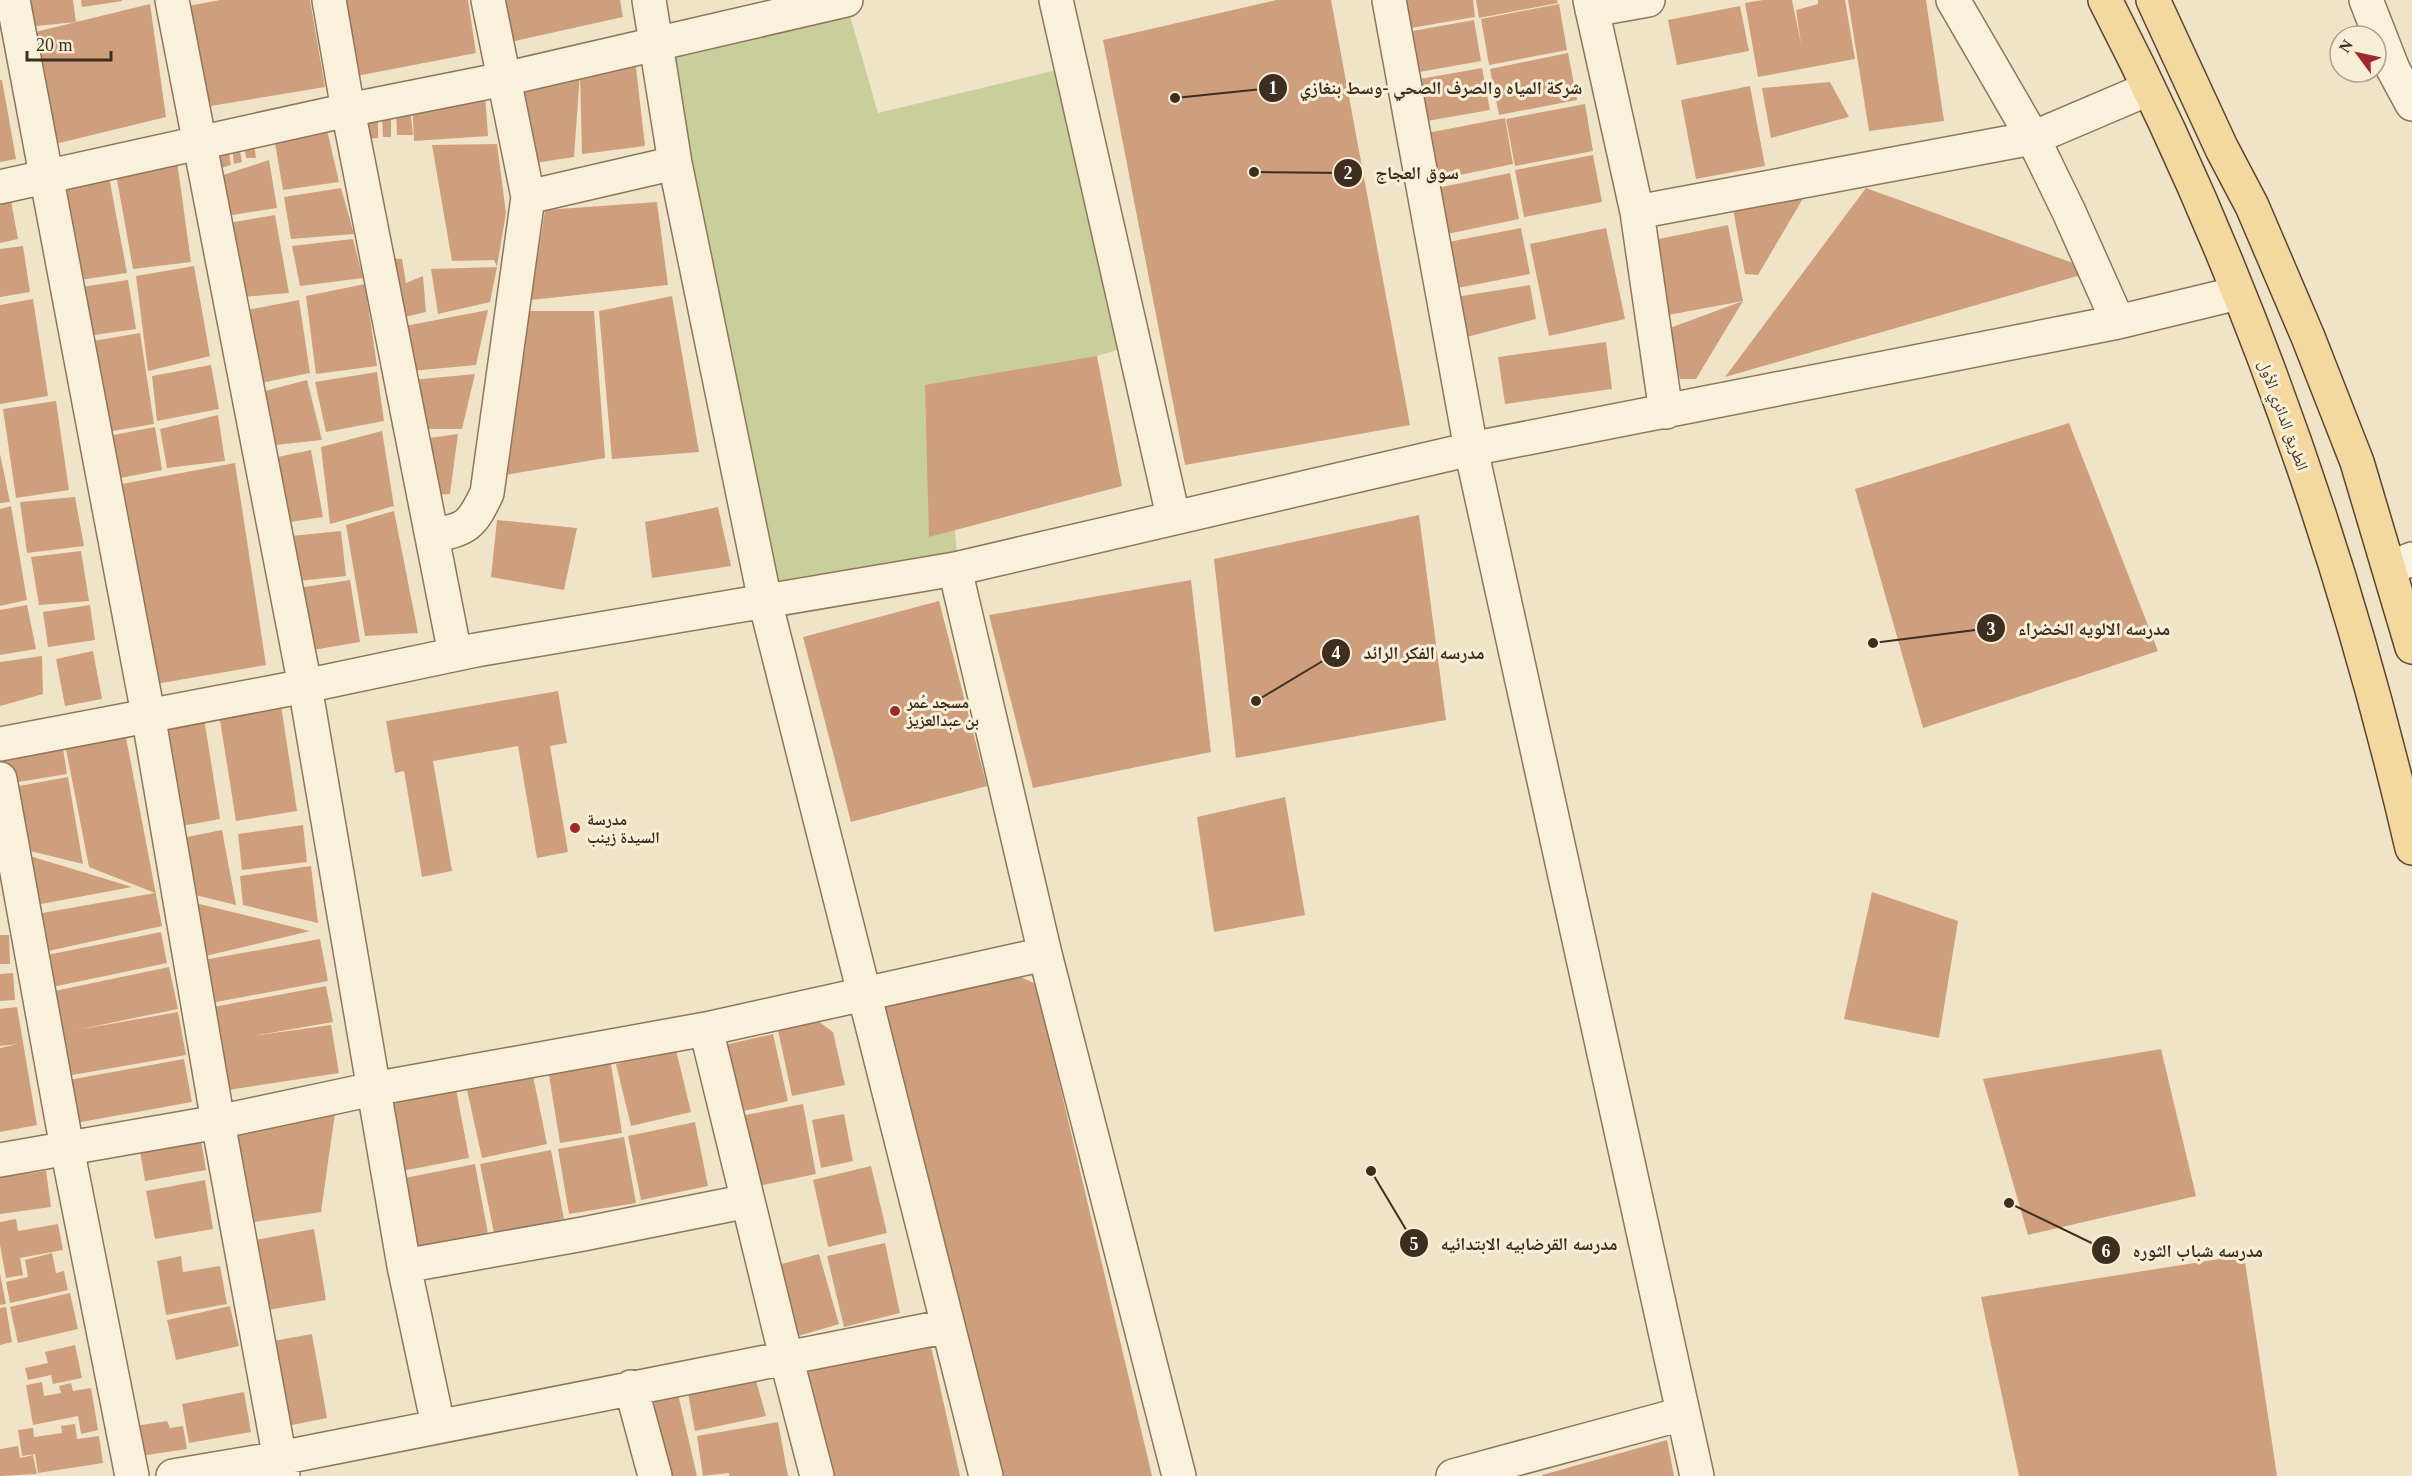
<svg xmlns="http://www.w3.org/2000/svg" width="2412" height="1476" font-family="'Times New Roman','Noto Naskh Arabic',serif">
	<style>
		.green { fill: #c9cf9b }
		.building { fill: #cf9f7d }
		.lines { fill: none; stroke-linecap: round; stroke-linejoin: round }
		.minor-casing { stroke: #8d765c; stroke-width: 36 }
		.primary-casing { stroke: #5b4430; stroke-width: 36 }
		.minor { stroke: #faf1dc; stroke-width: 33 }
		.primary { stroke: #f3d9a0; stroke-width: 33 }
		.poi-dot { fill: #9e2a2b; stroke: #f7eed8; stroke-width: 2 }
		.labels { text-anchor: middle; stroke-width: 6; stroke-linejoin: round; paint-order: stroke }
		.street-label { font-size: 16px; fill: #3d2e20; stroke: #f7eed8 }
		.poi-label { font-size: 16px; font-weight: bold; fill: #3d2e20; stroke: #f7eed8; text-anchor: start }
		.leader { fill: none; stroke: #3d2e20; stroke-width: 2 }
		.callout-dot { fill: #3d2e20; stroke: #f7eed8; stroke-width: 2 }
		.mark-label { font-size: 18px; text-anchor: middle; font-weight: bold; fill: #fff }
		.callout-label { font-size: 18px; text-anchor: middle; font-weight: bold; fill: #3d2e20; stroke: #f7eed8; stroke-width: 6; stroke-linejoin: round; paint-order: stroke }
	</style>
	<rect width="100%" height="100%" fill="#f0e4c8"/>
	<!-- green -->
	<path class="green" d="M846,2L878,113L1065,68L1131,346L942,401L958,563L765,601L657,44Z"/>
	<!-- building -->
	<path class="building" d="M22,0H73L76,22L27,27Z
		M81,0H122V1L82,7Z
		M220,0H310L325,87L205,107L188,6Z
		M340,0H468L476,53L351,77Z
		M499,0H620L623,17L506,43Z
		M1276,0H1331L1410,425L1185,465L1103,40Z
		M1401,0H1473L1475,17L1405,29Z
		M1476,0H1557L1558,3L1479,18Z
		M1763,0H1792L1801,44L1796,10L1818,4V0H1845L1855,59L1758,77L1745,3Z
		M1848,0H1926L1944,121L1869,131Z
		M150,4L166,117L47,146L31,33Z
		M1559,4L1567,50L1489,65L1481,19Z
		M1740,6L1749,51L1677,65L1668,20Z
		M1474,20L1481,61L1414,73L1407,32Z
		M1568,53L1577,100L1499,115L1490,69Z
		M635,59L645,146L582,154L580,73L574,157L529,164L512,84Z
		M1482,68L1490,110L1421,122L1414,80Z
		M0,80H2L16,159L0,162Z
		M1830,82L1849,117L1771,138L1762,88Z
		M1750,86L1765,166L1696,179L1681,100Z
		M485,94L488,136L414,141L412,99Z
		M1585,104L1593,151L1515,166L1506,119Z
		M410,108L413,135H397L396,111Z
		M391,116V137H383L382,118Z
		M378,118V138L364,139L363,119Z
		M1505,118L1513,164L1436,180L1427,133Z
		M327,130L339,182L283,190L275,143Z
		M254,143L256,158H246L244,144Z
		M497,144L506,213L497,267L490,302L438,314L431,269L497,267L494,260L452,261L432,145Z
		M239,146L242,162L234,164L232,147Z
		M228,147L231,165L215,170L213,149Z
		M1593,155L1602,202L1524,217L1515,170Z
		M269,160L277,208L226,216L217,177Z
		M177,161L191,262L133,269L116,174Z
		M1510,173L1519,219L1447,234L1437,188Z
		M109,177L127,273L73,281L55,186Z
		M1815,178L1758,275L1745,274L1732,204Z
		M341,188L354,234L291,239L284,197Z
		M1866,188L2095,271L1725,377Z
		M11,201L18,239L0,243V203Z
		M657,202L668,285L531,300L545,210Z
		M275,215L289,293L243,297L228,223Z
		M1728,225L1743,301L1696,379H1680L1667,329L1743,301L1663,316L1649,241Z
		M1521,228L1530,274L1452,289L1443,243Z
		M1606,228L1625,319L1549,336L1530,244Z
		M353,239L363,278L300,286L292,246Z
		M23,246L30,292L0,297V249Z
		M386,258L402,259L406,283L423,276L426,312L401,318Z
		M194,266L210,356L148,371L136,276Z
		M128,280L136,329L81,337L74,288Z
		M365,284L377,366L316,374L306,296Z
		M1530,285L1536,319L1463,338L1455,297Z
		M672,296L699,452L612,459L599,311Z
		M33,299L48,396L0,404V305Z
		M299,300L310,373L256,384L247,310Z
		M488,310L476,365L411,371L405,326Z
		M528,311H594L605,458L499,476Z
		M140,333L154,424L101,433L87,342Z
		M1606,342L1612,389L1505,404L1498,357Z
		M1097,356L1122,486L929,537L925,385Z
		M211,365L219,409L157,421L152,376Z
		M377,372L384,421L326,432L315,382Z
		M475,374L462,429H420L411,380Z
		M307,380L322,440L266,446L257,393Z
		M56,401L69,490L16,498L3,409Z
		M218,415L225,461L167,468L160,429Z
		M2069,423L2158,651L1923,728L1855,489Z
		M155,427L162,470L110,480L103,437Z
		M382,431L394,506L330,524L321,447Z
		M458,434L450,494L433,495L422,439Z
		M311,450L323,517L284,523L273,458Z
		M0,454L10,502L0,503Z
		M235,463L266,665L150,685L111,486Z
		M75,497L84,546L27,553L20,502Z
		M11,506L27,600L0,606V509Z
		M718,507L731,566L652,578L645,522Z
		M394,511L418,633L365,636L346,525Z
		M1419,515L1446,720L1236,758L1214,559Z
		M497,520L577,528L564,590L491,577Z
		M341,531L346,576L298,581L291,536Z
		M81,551L89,601L39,605L31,557Z
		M350,580L360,642L307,651L298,588Z
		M1191,580L1211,752L1033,788L989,615Z
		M939,601L987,786L851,822L803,637Z
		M27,605L36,649L0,655V610Z
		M90,605L95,640L48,647L43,612Z
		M93,651L102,699L65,706L56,659Z
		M42,656L43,694L0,706V662Z
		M558,691L567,743L550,746L568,852L537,858L518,746L433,761L452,871L422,877L404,771L395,773L386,721Z
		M280,698L297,811L236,821L218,708Z
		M204,718L220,819L176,827L160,725Z
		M124,727L162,926L39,953L31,915L155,893L89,867L64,739Z
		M62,742L67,774L6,784L1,752Z
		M68,777L83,864L18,848L8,788Z
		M1285,797L1305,915L1214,932L1197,817Z
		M303,825L307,862L242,870L238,834Z
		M222,830L236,905L187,893L177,839Z
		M20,853L132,887L30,906Z
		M311,866L318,923L243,905L240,876Z
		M1872,892L1958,921L1939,1038L1844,1019Z
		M183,900L310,931L197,958Z
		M161,932L167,963L43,989L37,957Z
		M0,935H9L10,964H0Z
		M320,939L328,981L206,1004L198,961Z
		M169,967L178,1009L76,1030L178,1012L186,1055L61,1077L45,993Z
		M13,973L15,1000L0,1001V974Z
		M1016,975L1036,984L1152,1476H999L881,1004Z
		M326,986L333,1022L253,1036L331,1025L339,1073L221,1091L208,1008Z
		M17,1007L37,1125L0,1132V1048L18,1044L0,1046V1009Z
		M818,1021L833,1032L845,1085L792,1096L778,1030Z
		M773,1034L788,1101L735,1113L720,1046Z
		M2161,1049L2196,1196L2028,1235L1983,1079Z
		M676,1050L691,1112L631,1126L616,1064Z
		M184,1059L192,1102L70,1124L63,1081Z
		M611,1064L622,1133L560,1143L549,1075Z
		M533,1076L547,1144L482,1158L467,1090Z
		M456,1089L469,1158L402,1171L389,1102Z
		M803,1104L816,1174L753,1187L740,1116Z
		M335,1113L321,1212L241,1224L228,1136Z
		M844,1114L853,1161L821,1168L812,1120Z
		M695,1122L708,1186L641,1200L628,1136Z
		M199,1128L206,1170L145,1181L138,1139Z
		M624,1137L636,1203L569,1214L558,1149Z
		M551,1150L564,1219L494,1233L480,1164Z
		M475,1164L488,1234L413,1249L400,1179Z
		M871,1166L887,1233L828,1247L813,1180Z
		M46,1171L51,1207L0,1214V1177Z
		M205,1180L213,1229L155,1239L146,1191Z
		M16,1219L18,1231L58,1224L63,1250L20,1258L23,1275L6,1278L0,1245V1222Z
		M314,1229L326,1300L256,1312L244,1242Z
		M885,1243L900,1313L844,1327L827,1256Z
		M52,1253L56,1273L64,1271L68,1290L10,1303L6,1282L28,1277L25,1260Z
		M819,1254L839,1324L795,1337L774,1266Z
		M2244,1255L2277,1476H2019L1981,1297Z
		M181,1256L183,1272L220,1266L227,1304L166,1315L157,1261Z
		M0,1274L6,1304L0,1305Z
		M70,1293L78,1329L18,1343L10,1307Z
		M230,1306L239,1346L176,1360L167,1320Z
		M6,1307L12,1342L0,1345V1308Z
		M312,1334L327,1418L277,1428L262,1343Z
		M930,1342L960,1476H830L807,1370Z
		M75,1345L82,1378L53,1384L51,1375L28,1380L25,1368L48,1363L45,1352Z
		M755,1377L766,1416L695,1431L687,1388Z
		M42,1382L44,1396L61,1393L59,1386L71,1383L73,1391L91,1388L98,1430L81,1434L78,1416L33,1425L26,1385Z
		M244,1392L251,1432L189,1443L182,1404Z
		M678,1394L697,1476H665L647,1402Z
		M167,1421L170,1428L183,1426L187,1449L140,1456L135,1426Z
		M778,1422L788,1476H729V1473L703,1476L697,1436Z
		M75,1424L77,1439L99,1436L103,1463L38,1473L35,1454L22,1456L18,1430L33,1428L34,1437L62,1433L61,1426Z
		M1667,1440L1674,1476H1542V1475Z
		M18,1446L20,1458L33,1455L37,1474L0,1476V1449Z"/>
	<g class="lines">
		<!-- minor casing -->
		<g class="minor-casing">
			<path id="minor" d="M13,0L148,714L218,1122L283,1476
				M172,0L305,686L404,1266L438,1425
				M329,0L348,110L455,654
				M649,0L675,163L765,601L986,1476
				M1056,0L1173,516
				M1389,0L1471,449L1697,1476
				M1590,0L1637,212L1666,412
				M1953,0L2033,138L2069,212L2118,322
				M2366,0L2393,69L2412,104
				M1592,10L1648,0
				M0,187L348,110L504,79L846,0
				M528,197L675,163
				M1637,212L2033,138L2148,89
				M432,535C467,530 472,525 487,493L528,197L488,0
				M2390,568L2412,559
				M0,744L305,686L476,650L955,569L1471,449L2118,322L2238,293
				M0,779L67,1148L132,1476
				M1045,954L1179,1476
				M706,1029L786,1357L817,1476
				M0,1160L218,1122L373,1089L706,1029L1045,954L955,569
				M404,1266L583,1234L748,1201
				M631,1387L655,1476
				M173,1476L280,1458L948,1326
				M1453,1476L1682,1414"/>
		</g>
		<!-- primary casing -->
		<g class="primary-casing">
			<path id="primary" d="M2105,0C2243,267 2344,555 2412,848
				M2153,0L2222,149L2252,206L2308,337L2357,462L2412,647"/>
		</g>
		<!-- minor -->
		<use href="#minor" class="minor"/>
		<!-- primary -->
		<use href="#primary" class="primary"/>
	</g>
	<!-- markers -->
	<g class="poi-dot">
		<circle cx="895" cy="711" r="6"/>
		<circle cx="575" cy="828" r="6"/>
	</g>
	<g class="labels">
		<!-- street labels -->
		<g class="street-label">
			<text transform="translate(2284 415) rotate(70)" y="6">الطريق الدائري الأول</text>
		</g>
		<!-- poi labels -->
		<g class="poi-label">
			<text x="907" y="708">مسجد عُمر<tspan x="907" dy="18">بن عبدالعزيز</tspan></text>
			<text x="587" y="825">مدرسة<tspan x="587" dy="18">السيدة زينب</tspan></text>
		</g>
	</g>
	<!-- callouts -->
	<path class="leader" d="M1175 98L1273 88M1254 172L1348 173M1873 643L1991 628M1256 701L1336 653M1371 1171L1414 1243M2009 1203L2106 1250"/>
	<g class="callout-dot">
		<circle cx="1175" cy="98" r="6"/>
		<circle cx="1254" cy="172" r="6"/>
		<circle cx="1873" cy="643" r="6"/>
		<circle cx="1256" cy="701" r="6"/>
		<circle cx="1371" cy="1171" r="6"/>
		<circle cx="2009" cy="1203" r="6"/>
		<circle cx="1273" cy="88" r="15"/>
		<circle cx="1348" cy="173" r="15"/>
		<circle cx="1991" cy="628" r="15"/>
		<circle cx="1336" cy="653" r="15"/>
		<circle cx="1414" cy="1243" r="15"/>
		<circle cx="2106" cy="1250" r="15"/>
	</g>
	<g class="mark-label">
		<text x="1273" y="94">1</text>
		<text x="1348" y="179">2</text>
		<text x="1991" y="635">3</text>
		<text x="1336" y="659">4</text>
		<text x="1414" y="1250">5</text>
		<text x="2106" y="1257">6</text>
	</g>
	<g class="callout-label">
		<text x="1441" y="94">شركة المياه والصرف الصحي -وسط بنغازي</text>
		<text x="1417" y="179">سوق العجاج</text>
		<text x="2094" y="635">مدرسه الالويه الخضراء</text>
		<text x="1424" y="659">مدرسه الفكر الرائد</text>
		<text x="1529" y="1250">مدرسه القرضابيه الابتدائيه</text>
		<text x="2198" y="1257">مدرسه شباب الثوره</text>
	</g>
	<!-- north arrow -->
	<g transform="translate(2358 54) rotate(303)"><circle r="28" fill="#f7eed8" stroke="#ada18e" stroke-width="1.5"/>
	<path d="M0-4.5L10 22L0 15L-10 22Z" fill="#9e2a2b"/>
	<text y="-9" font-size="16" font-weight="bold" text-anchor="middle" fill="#3d2e20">N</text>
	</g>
	<!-- scale -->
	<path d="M27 51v9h84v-9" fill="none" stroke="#3d2e20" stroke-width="3"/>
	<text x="36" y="51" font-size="18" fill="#3d2e20" stroke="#f7eed8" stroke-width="4.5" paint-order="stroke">20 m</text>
</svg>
